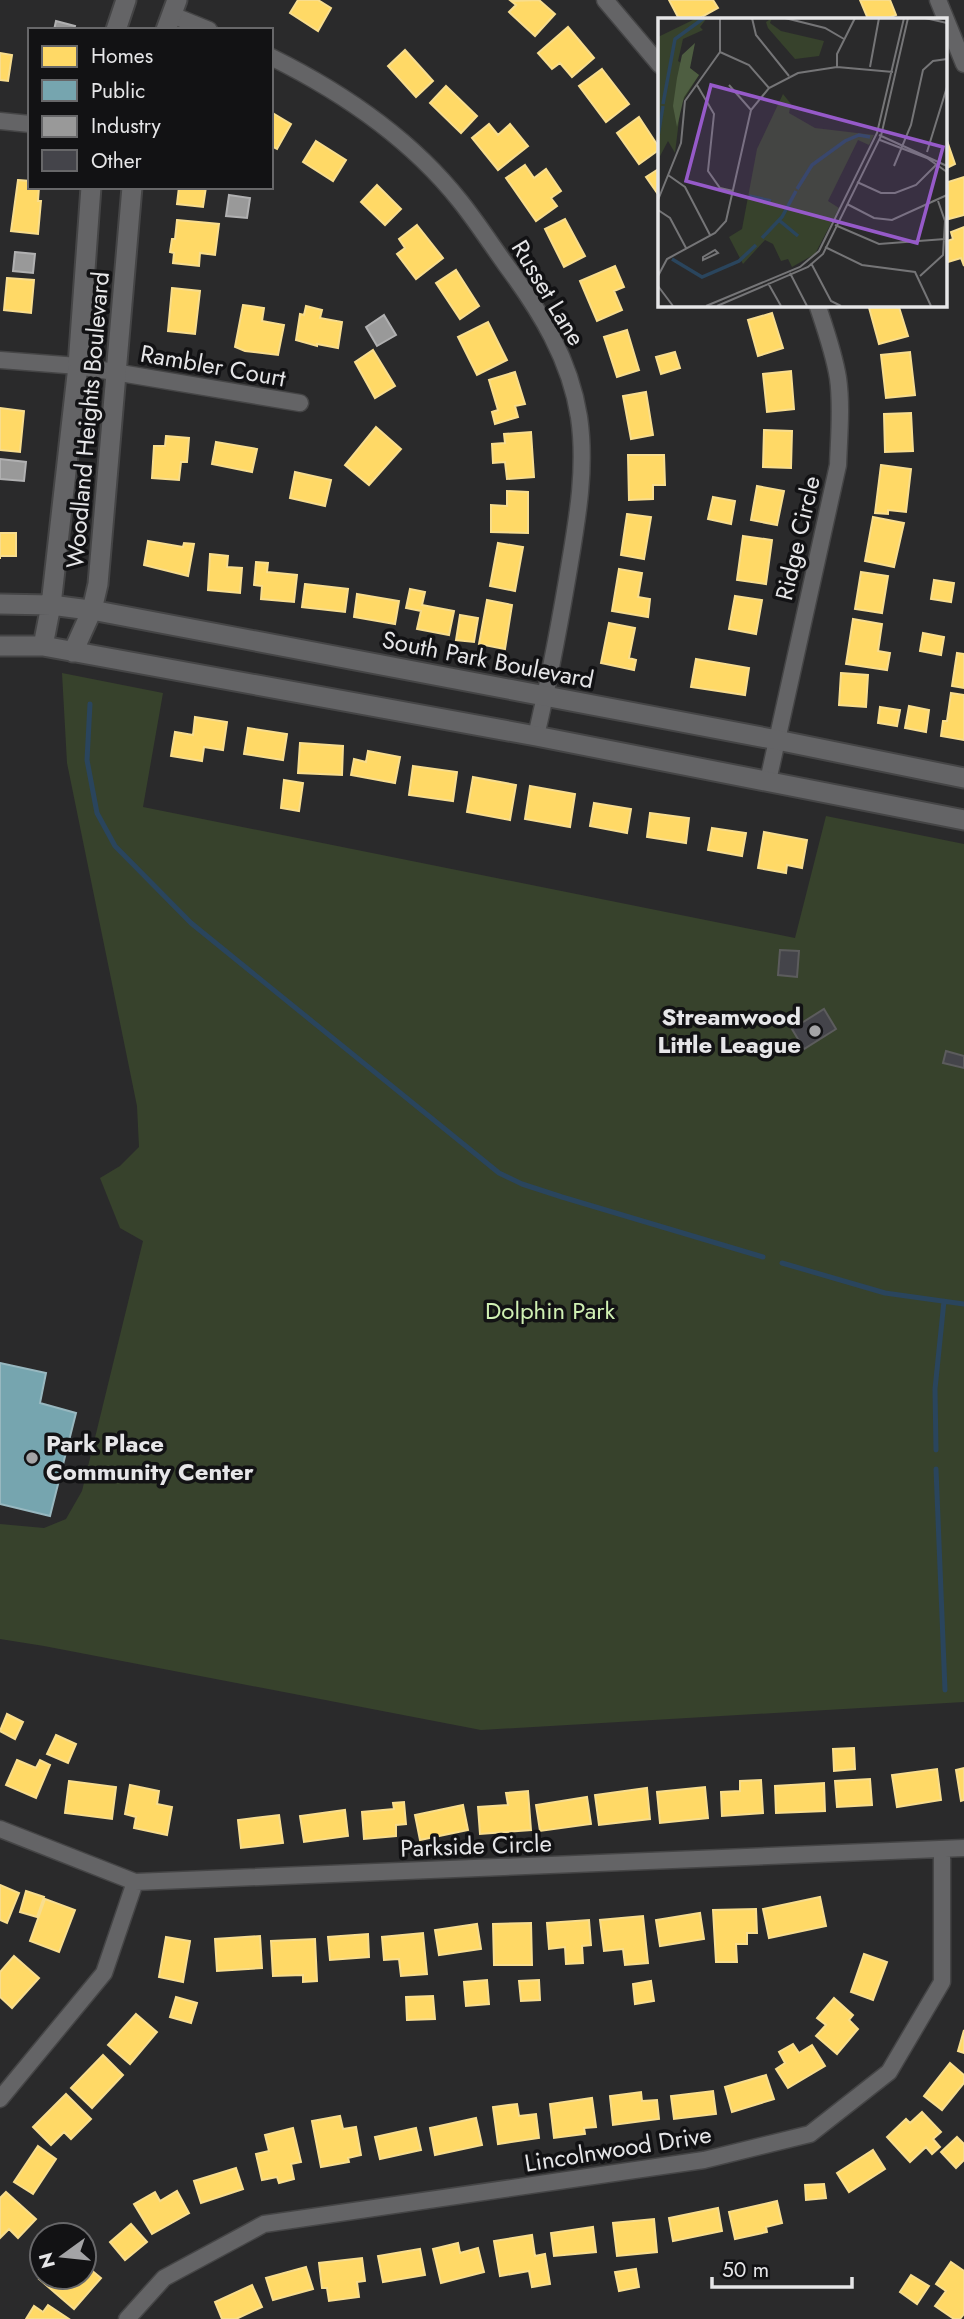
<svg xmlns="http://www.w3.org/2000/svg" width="964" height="2319" font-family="Jost,sans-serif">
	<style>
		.green { fill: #37422c }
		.homes { fill: #ffd966; stroke: #f8dd8d; stroke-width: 2 }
		.public { fill: #76a5af; stroke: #98b8c0; stroke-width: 2 }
		.industry { fill: #999; stroke: #b0b0b1; stroke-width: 2 }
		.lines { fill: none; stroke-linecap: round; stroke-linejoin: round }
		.stream { stroke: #2a455d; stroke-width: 5 }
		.building { fill: #44444a; stroke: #5c5c5d; stroke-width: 2 }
		.minor-casing { stroke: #454546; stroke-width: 19 }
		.tertiary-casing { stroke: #454546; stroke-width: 23 }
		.minor { stroke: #646466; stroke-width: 16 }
		.tertiary { stroke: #646466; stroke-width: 19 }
		.poi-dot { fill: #a4a4a6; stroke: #121214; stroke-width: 2.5 }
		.labels { text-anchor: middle; stroke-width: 7; stroke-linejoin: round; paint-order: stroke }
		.street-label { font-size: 24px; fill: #e6e6e8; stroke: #121214 }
		.poi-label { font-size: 24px; font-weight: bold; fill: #e6e6e8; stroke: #121214; text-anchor: end }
		.park-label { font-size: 24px; fill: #d0f0b3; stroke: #121214 }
		.inset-river { fill: none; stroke: #2a455d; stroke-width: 3.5 }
		.inset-road { fill: none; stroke: #757577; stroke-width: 2 }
		.view { fill: #965ac9; fill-opacity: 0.15; stroke: #965ac9; stroke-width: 3.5 }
		.inset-edge { fill: none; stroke: #e6e6e8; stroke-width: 3.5 }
	</style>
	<rect width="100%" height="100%" fill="#2a2a2b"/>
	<!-- green -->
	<path class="green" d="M62,673L163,693L143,807L795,938L826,816L964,844V1702L481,1730L44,1646L0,1639V1524L44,1528L66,1519L82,1491L143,1241L120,1228L100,1178L120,1166L139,1147L137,1106L67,763Z"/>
	<!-- homes -->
	<path class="homes" d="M298,0H318L331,8L318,31L290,13Z
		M539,0L555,14L535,36L509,12L516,5L511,1Z
		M669,0H713L718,8L698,19H679Z
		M860,0H890L896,15L886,19H868Z
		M568,27L594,58L572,77L560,63L552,69L538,53Z
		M405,50L433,81L416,97L388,66Z
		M0,53L12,55L8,81L0,80Z
		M602,69L629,104L606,122L579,86Z
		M446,86L477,116L461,133L430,103Z
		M271,112L291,124L277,149L271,146Z
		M639,117L660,149L639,164L617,133Z
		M489,124L498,135L510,124L528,146L498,170L472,138Z
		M945,135L955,164L945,169Z
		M316,141L346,160L333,181L303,162Z
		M525,165L534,178L546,169L561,191L551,198L557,206L536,221L506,178Z
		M660,168V197L646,177Z
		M964,177V215L949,219L945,206V183Z
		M18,180L30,181V187H39L38,201H41L38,234L11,231Z
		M377,185L401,209L385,225L361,202Z
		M179,187H206L203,207L177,204Z
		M565,219L585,256L564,267L545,229Z
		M177,220L219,224L215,255L200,253L199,266L173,263L174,253L170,252L172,239H175Z
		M417,225L443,258L416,279L397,254L405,248L399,239Z
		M964,227V266L961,258L945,263V242L953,239L951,232Z
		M615,266L624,287L614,291L622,310L597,321L580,281Z
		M456,270L479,306L460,319L436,283Z
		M7,278L34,280L31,313L4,310Z
		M172,288L200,291L195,334L168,331Z
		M868,304H898L908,336L879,344Z
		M243,305L264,308L262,321L284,325L278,355L245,351L235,347Z
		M306,306L322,310L320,318L342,322L338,348L317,344V346L296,340L300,314L304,315Z
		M772,313L783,348L758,356L748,320Z
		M488,322L507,360L477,375L458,337Z
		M627,330L639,370L617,377L604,337Z
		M373,350L395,386L375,398L355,362Z
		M675,352L680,368L661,374L656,357Z
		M910,352L915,395L886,398L881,355Z
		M791,371L794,409L767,412L763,374Z
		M515,372L525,404L515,406L518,417L495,424L492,412L498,410L489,380Z
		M646,392L653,435L631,439L623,396Z
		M0,408L24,411L20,452L0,450Z
		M911,413L913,451L885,452L884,414Z
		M376,427L401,449L369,485L345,465Z
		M764,430L792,431L791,468L763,467Z
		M531,432L534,477L507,479L505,462L493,463L492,444L505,443L504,434Z
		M166,436L189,438L187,462H181L179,480L152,478L154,446H165Z
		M216,442L257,449L252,472L212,464Z
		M628,455H664L665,485H653V499L629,500Z
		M881,465L911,469L906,512L888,510V514L875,513Z
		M295,472L331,480L325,506L290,498Z
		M757,486L784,491L777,525L751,520Z
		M507,491L528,492V533L491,532V505L507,506Z
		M713,497L735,501L731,524L708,519Z
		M627,514L651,517L644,559L621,555Z
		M873,517L904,523L894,567L865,561Z
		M0,533H16V556H0V559Z
		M743,536L772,540L766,584L737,580Z
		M148,541L183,547L184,543L194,544L188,576L144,565Z
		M498,543L523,547L515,591L490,586Z
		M210,554L228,556L227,567L242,568L240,593L208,590Z
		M256,562L268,563L267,572L297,575L294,602L261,599L262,586L254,585Z
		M619,569L642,573L638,597L650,599L648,617L612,611Z
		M861,572L888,576L882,613L855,609Z
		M934,580L954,583L951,602L931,599Z
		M305,584L348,589L345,612L302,607Z
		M410,589L425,592L422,605L454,611L449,635L417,629L421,611L406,608Z
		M357,594L399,601L395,624L354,617Z
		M735,596L762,600L756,634L729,629Z
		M487,600L512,605L505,649L479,644Z
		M460,615L478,618L474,642L456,640Z
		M853,619L882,624L878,651L890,653L887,670L846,664Z
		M609,623L635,628L629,658L636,660L634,670L601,663Z
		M923,633L944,637L941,655L920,651Z
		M957,653L964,654V688L952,686Z
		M696,659L749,668L745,695L691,687Z
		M841,673L868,675L866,707L839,705Z
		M951,693L964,695V740L941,736L943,721H947Z
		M909,706L929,710L926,732L905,728Z
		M880,707L900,710L897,726L878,723Z
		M195,717L227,722L223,750L204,747L202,761L171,756L175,732L193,735Z
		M248,728L287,734L283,760L244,754Z
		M300,743L343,746L342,775L298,773Z
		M368,751L400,757L395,783L351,775L354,759L366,762Z
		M413,766L457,772L453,801L409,795Z
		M473,777L516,785L510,820L467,812Z
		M284,780L303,783L299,811L281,808Z
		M530,786L575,794L570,827L525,819Z
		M594,803L631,809L627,833L590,826Z
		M650,813L689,818L686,843L647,837Z
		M712,828L746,833L742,856L708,850Z
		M764,832L807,840L802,868L787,865L786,873L758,868Z
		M7,1714L23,1722L15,1739L0,1731Z
		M56,1735L76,1744L68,1763L47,1754Z
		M854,1748L855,1769L834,1771L833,1749Z
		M17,1760L36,1768L40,1760L50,1765L36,1798L6,1785Z
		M964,1768V1800L961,1801L956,1770Z
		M937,1769L941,1800L897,1807L892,1775Z
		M870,1779L872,1805L837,1807L835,1781Z
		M761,1780L763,1813L722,1816L721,1792L740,1791V1781Z
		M69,1781L116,1787L112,1819L65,1813Z
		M824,1783L825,1811L776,1813L775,1786Z
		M130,1785L159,1791L157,1804L172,1807L167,1835L134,1828L136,1817L125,1814Z
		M705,1787L708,1818L660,1823L657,1792Z
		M647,1788L650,1819L599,1825L595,1795Z
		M528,1791L531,1830L480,1834L478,1807L508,1805L506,1793Z
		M587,1797L591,1824L540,1831L536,1805Z
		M404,1802L406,1824L396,1825V1836L364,1839L362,1812L394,1809L393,1803Z
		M463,1805L468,1830L420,1840L415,1815Z
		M345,1810L348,1836L304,1842L300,1816Z
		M279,1815L283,1843L241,1848L238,1820Z
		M0,1885L19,1893L7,1923L0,1920Z
		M26,1891L44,1897L37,1917L20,1912Z
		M820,1897L826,1926L769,1938L763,1909Z
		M45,1899L75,1910L59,1952L30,1941Z
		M756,1909L757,1933H747V1944H736L737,1962H716L713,1910Z
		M700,1913L704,1939L660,1946L656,1920Z
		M643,1916L648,1963L625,1965L623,1949L604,1951L600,1920Z
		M589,1920L591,1945L582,1946L583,1963L566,1964L565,1947L549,1949L547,1923Z
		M531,1923L532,1965H494L493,1924Z
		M477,1924L481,1949L439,1955L435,1930Z
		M423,1933L427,1974L401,1976L399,1959L384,1960L382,1937Z
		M368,1934L369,1957L330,1960L328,1937Z
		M260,1936L262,1968L217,1971L215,1939Z
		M166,1937L190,1941L183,1982L159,1977Z
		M315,1939L317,1981L303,1982V1975L273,1976L271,1941Z
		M864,1954L887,1962L873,2000L851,1992Z
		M14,1956L39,1978L12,2008L0,1997V1972Z
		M487,1980L489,2004L466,2006L464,1982Z
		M539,1980L540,2000L521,2001L519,1981Z
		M651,1981L654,2001L635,2004L633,1984Z
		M433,1996L435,2019L407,2020L406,1997Z
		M176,1997L197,2003L191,2023L170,2017Z
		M834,1998L853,2015L849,2020L858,2029L837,2054L816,2036L826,2025L817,2018Z
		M136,2014L157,2032L130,2064L108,2045Z
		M964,2030V2053L958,2051Z
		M793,2044L799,2053L812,2045L825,2066L788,2088L776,2069L785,2063L779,2052Z
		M103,2055L123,2075L92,2108L71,2088Z
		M950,2063L964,2075V2083L942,2110L924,2096Z
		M766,2075L774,2099L732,2112L725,2087Z
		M713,2091L716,2114L674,2119L671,2096Z
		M641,2092L642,2101L657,2100L659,2119L613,2125L610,2096Z
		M66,2094L91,2119L71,2139L64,2132L51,2145L33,2127Z
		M592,2098L596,2127L584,2128L585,2134L554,2138L550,2104Z
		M517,2104L519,2116L536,2114L539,2138L498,2144L493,2107Z
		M922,2112L941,2132L933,2139L940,2147L932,2154L926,2147L910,2162L887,2137L906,2119L910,2123Z
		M340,2116L343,2129L356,2127L361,2155L348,2158L349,2162L321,2167L312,2121Z
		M476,2118L482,2145L435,2155L430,2128Z
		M293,2128L301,2162L291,2164L294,2179L279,2183L277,2177L262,2180L256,2154L269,2151L265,2135Z
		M416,2128L421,2150L380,2159L375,2137Z
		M957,2137L964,2144V2160L956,2168L941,2152Z
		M38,2146L56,2159L33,2194L14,2182Z
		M873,2150L885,2169L849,2192L837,2173Z
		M236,2168L243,2189L201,2203L194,2181Z
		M824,2184L826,2198L806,2200L805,2185Z
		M177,2191L189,2213L152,2234L134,2204L155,2192L160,2201Z
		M6,2192L36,2219L18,2238L9,2229L0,2238V2198Z
		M777,2201L782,2223L766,2227L767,2232L735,2239L729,2212Z
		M718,2208L722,2231L673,2241L669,2218Z
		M654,2219L657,2252L617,2256L613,2223Z
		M131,2224L147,2242L125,2260L110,2242Z
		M593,2227L596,2252L554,2256L551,2233Z
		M532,2235L535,2256L545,2254L550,2284L532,2287L529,2271L500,2276L494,2241Z
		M458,2243L460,2253L478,2248L484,2272L441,2283L433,2249Z
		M420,2249L425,2275L383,2282L378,2256Z
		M362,2258L365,2281L357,2282L359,2297L329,2301L327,2288H322L319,2263Z
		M951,2262L964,2271V2314L960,2319H954L935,2306L946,2291L936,2284Z
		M84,2264L101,2278L74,2309L39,2279L42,2276L84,2277Z
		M306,2267L313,2289L273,2300L266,2278Z
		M636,2269L639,2287L619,2291L615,2272Z
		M911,2275L929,2286L917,2304L900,2292Z
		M252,2285L262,2307L236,2319H222L215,2302Z
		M48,2305L69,2319H26L34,2306L43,2312Z"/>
	<!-- public -->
	<path class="public" d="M0,1363L46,1373L40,1403L76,1413L50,1516L0,1504Z"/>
	<!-- industry -->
	<path class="industry" d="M56,21L75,26L74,30H54Z
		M229,195L250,198L247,218L226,216Z
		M15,252L35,254L33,273L13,271Z
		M384,315L396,335L377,346L366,327Z
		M0,459L26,462L24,481L0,479Z"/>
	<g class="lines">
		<!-- stream -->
		<path class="stream" d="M90,704L87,760L97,813L115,846L191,923L499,1173L522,1184L562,1197L763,1257
			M782,1263L885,1293L964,1304
			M936,1450L935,1389L944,1301
			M936,1469L945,1690"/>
	</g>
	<!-- building -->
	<path class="building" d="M780,950L799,951L797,977L778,975Z
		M824,1009L836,1029L804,1049L792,1029Z
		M946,1051L964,1056V1068L943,1063Z"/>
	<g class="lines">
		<!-- minor casing -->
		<g class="minor-casing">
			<path id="minor" d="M605,0L660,65
				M938,0L964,64
				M172,15L209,30
				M271,57C342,92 410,138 460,201C476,221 491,244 506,265C540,311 570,359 579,417C587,471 576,526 567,580C558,633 548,685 536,736
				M0,121L30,124
				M0,360L78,366L300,403
				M768,781L838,465C839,436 842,406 838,378C834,353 825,328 817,304
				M0,1829L135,1882L964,1848
				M0,2099L104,1973L135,1882
				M127,2319L164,2278L264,2224L704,2160L810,2134L889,2072L942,1982V1851"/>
		</g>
		<!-- tertiary casing -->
		<g class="tertiary-casing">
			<path id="tertiary" d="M116,30L126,0
				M166,30L177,0
				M0,604L51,605L97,611L777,740L964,778
				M0,646H43L536,736L964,820
				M43,646L51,605L78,366L91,187
				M73,652L92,610L98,584L132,187"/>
		</g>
		<!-- minor -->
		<use href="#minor" class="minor"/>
		<!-- tertiary -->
		<use href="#tertiary" class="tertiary"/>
	</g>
	<!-- markers -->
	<g class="poi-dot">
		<circle cx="815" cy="1031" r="7"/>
		<circle cx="32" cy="1458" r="7"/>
	</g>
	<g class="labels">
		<!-- street labels -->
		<g class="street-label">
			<text transform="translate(548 293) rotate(59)" y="8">Russet Lane</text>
			<text transform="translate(213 366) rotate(10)" y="8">Rambler Court</text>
			<text transform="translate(88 420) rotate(-85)" y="8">Woodland Heights Boulevard</text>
			<text transform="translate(798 538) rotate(-77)" y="8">Ridge Circle</text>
			<text transform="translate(488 660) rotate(11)" y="8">South Park Boulevard</text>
			<text transform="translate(476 1846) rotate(-2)" y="8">Parkside Circle</text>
			<text transform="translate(618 2149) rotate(-9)" y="8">Lincolnwood Drive</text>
		</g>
		<!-- poi labels -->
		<g class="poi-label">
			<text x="801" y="1025">Streamwood<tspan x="801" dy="28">Little League</tspan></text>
			<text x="46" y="1452" text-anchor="start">Park Place<tspan x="46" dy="28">Community Center</tspan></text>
		</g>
		<!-- park labels -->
		<g class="park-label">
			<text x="550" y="1319">Dolphin Park</text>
		</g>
	</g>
	<!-- overview -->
	<g transform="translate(658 18)">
		<rect width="289" height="289" fill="#2a2a2b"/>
		<path d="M39,0H49L42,9L45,12L25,21L20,43L41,57L23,86L17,135L10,123L0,142V19ZM114,0L112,5L123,13L166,23L161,38L137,41L110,10L108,4ZM125,76L133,86L131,95L157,110L216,117L211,127L200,122L170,183L181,190L157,236L134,249L130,241L123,243L115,226L107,222L85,246L71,219L84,211L99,131Z" fill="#37422c"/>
		<path d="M37,25L32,50L41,57L26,79L19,109L15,88L19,60L24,37Z" fill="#4e5e41"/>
		<path class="inset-river" d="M5,86L17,21L46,0M0,118L5,88M139,171L154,147L187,123L201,117L212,119M91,178L113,183M122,203L140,218M104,220L124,199L138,173M14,241L44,259L81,243L98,227"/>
		<path class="inset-road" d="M94,0L98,17L131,58M127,0L167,10L186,21M267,0L289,5M62,34L91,47L111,70M179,49V36L197,0M212,49L221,0M39,67L56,96L50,153L62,170L75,173M71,67L93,92M221,117L289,148M222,122L269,140L289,154M269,134L289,69M236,148L253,107L265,52L275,43L289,41M10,157L27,169L52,217M199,164L223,175H237L258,167L279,146M0,182L23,125L27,83L62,34V0M189,186L216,200L234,202L289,177M0,192L12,200L28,230M177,207L221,226L287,221M167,229L204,247L257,254L273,288M57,232L60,235L45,242V239ZM153,245L173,283L183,288M132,255L149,288M0,258L9,241L57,215L68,203L93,92L111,70L140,55L179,49L235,54M262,258L285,237L287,203L280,183M110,265L123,288M0,268L15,288M48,288L142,249L161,233L219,115L246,0M59,288L150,249L165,236L223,118L250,0"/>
		<path class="view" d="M53,67L285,129L259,225L28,163Z"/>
		<rect width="289" height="289" class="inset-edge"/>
	</g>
	<!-- legend -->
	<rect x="28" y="28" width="245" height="161" fill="#121214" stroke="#676769" stroke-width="2"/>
	<rect x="42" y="46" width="35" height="21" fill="#ffd966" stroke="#676769" stroke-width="2"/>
	<text x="91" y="63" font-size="21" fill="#e6e6e8">Homes</text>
	<rect x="42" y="80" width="35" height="21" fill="#76a5af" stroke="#676769" stroke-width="2"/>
	<text x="91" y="98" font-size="21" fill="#e6e6e8">Public</text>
	<rect x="42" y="116" width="35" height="21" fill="#999999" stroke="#676769" stroke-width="2"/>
	<text x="91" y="133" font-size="21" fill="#e6e6e8">Industry</text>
	<rect x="42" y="150" width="35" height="21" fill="#44444a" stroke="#676769" stroke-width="2"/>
	<text x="91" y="168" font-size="21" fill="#e6e6e8">Other</text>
	<!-- north arrow -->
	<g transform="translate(63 2256) rotate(255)"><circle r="33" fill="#121214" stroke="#676769" stroke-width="2"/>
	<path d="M0-5L12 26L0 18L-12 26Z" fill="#a4a4a6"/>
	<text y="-10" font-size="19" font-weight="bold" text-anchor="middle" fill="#e6e6e8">N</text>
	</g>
	<!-- scale -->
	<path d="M712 2277v10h140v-10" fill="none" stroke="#e6e6e8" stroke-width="3.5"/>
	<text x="722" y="2277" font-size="21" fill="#e6e6e8" stroke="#121214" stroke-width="5" paint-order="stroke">50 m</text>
</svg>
